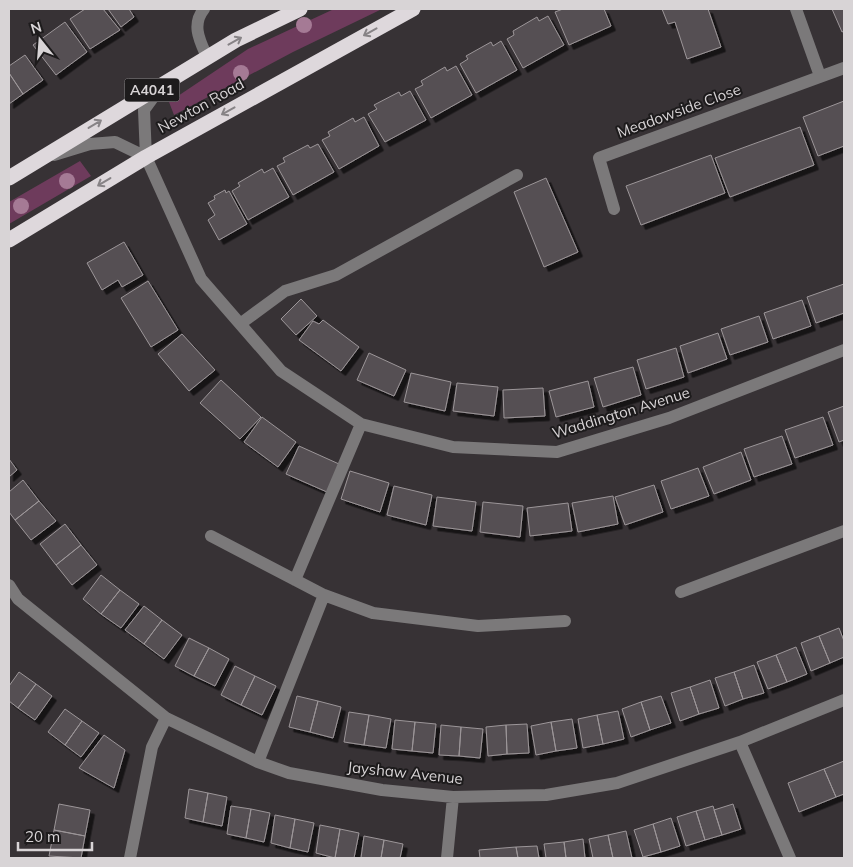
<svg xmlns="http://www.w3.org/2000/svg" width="853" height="867" font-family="Mulish,sans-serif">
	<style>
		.green { fill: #6e3b5c }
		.building { fill: #554f52; stroke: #9c9699; filter: url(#shadow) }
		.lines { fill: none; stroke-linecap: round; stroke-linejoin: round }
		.minor { stroke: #7b797a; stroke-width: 12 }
		.highway { stroke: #ded8dc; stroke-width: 15 }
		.tree { fill: #a57a95 }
		.oneway { stroke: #878386 }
		.labels { text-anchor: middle; stroke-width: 4; stroke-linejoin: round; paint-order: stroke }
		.shield { fill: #1d1b1c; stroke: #a09c9e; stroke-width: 1 }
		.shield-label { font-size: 14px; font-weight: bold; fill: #d8d4d6 }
		.street-label { font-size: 15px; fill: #d8d4d6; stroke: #1d1b1c }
	</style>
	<defs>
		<filter id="shadow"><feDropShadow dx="4.5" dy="4.5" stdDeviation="0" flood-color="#0009"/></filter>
	</defs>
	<rect width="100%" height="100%" fill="#373235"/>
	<!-- green -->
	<path class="green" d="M334,9H382L293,52L174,115L169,102L248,49Z
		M80,161L91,176L9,224V202Z"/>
	<!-- building -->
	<path class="building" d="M85,9H103L120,30L90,49L70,19Z
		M108,9H129L134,17L121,27Z
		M563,9H604L611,26L569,45L555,12Z
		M662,9H708L721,47L687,59L675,22L668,24Z
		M832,9H844V31L842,32Z
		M548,16L564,45L523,68L507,39L514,35L513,31L537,17L539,21Z
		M65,22L87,52L56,75L33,45Z
		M501,41L517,70L476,93L460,64L468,59L466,56L491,42L493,46Z
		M25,55L43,80L23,94L9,73V66Z
		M456,66L472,95L431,118L415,89L423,85L421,81L445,67L447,71Z
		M9,73L23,94L9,104Z
		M410,91L426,120L385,142L368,114L377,109L374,105L399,92L401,96Z
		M844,101V146L818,156L803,117Z
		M364,117L379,146L339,169L322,140L330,136L328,132L353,118L355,122Z
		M800,127L814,165L730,197L715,158Z
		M318,144L334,172L293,195L277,166L285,162L283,158L308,145L310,148Z
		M711,155L725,193L641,225L626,186Z
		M273,168L289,197L248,220L232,191L240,186L238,183L262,169L264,173Z
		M546,178L578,252L544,267L514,192Z
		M225,190L226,193L229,191L247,224L219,240L208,220L215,215L208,203L215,199L214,196Z
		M124,242L143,275L122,287L118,280L102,290L87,263Z
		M148,281L178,330L151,347L121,298Z
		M844,284V313L816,323L807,297Z
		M301,299L317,316L296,335L281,319Z
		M802,300L811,326L773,339L764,313Z
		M759,316L768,342L730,355L721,329Z
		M323,320L359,347L341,371L299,340L313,321L319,324Z
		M718,333L727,359L688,373L680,346Z
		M182,334L215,370L189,391L158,354Z
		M676,348L684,377L646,389L637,360Z
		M369,353L406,370L394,396L357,380Z
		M633,367L641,395L603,407L594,378Z
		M411,373L451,382L445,411L404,402Z
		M221,380L261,417L240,439L200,403Z
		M588,381L594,407L556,417L549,391Z
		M457,383L498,387L494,416L453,411Z
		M543,388L545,416L504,418L503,390Z
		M844,406V440L839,442L828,412Z
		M262,417L296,442L278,467L244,442Z
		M823,417L833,445L795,458L785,430Z
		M782,436L792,464L754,477L744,449Z
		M299,446L339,464L327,492L286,474Z
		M741,452L751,480L714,494L703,467Z
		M9,459L17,470L9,477Z
		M698,468L709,496L671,509L661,481Z
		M350,471L389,483L380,512L341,499Z
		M23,480L39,501L15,520L9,512V492Z
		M654,485L663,512L625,525L615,497Z
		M394,486L432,495L426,525L387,515Z
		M613,496L618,524L578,532L572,503Z
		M437,497L476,502L472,531L433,526Z
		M39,501L56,521L31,540L15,520Z
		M483,502L523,506L520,537L480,532Z
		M568,503L572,531L530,536L527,508Z
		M65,524L81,545L56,565L40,544Z
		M81,545L97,565L72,585L56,565Z
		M101,575L120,590L101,614L83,599Z
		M120,590L139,604L121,628L101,614Z
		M144,606L162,620L144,644L125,630Z
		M162,620L182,635L164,659L144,644Z
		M839,628L844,641V657L830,663L819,636Z
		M819,636L830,663L811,671L801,643Z
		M189,638L209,648L194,676L175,666Z
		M796,647L807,674L787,682L776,655Z
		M209,648L229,659L215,686L194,676Z
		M776,655L787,682L768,689L757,662Z
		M754,665L764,693L743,699L734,672Z
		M235,666L255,676L241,705L221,695Z
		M19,672L36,684L18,708L9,701V686Z
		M734,672L743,699L725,706L715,678Z
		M255,676L276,686L262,715L241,705Z
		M710,680L719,708L699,714L690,687Z
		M36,684L52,696L35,720L18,708Z
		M690,687L699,714L680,721L671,693Z
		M297,696L318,701L310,732L289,727Z
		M661,696L671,723L650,730L641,702Z
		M318,701L341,707L333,738L310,732Z
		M641,702L650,730L631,737L622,709Z
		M65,709L82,721L65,745L48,732Z
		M618,711L624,739L603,744L597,715Z
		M349,712L369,715L364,745L344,742Z
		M369,715L391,719L386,748L364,745Z
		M597,715L603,744L583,748L578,719Z
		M572,719L577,748L556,751L551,722Z
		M395,720L415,722L412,751L392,749Z
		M82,721L99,733L81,757L65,745Z
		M415,722L436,724L433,753L412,751Z
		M551,722L556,751L536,755L531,726Z
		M527,724L529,753L507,754L506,725Z
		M441,725L461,727L459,756L439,755Z
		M506,725L507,754L488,756L486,727Z
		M461,727L483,729L480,758L459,756Z
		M104,735L125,750L114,788L79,768Z
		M844,761V794L836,797L824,769Z
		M824,769L836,797L799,812L788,783Z
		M189,789L208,793L203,822L185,818Z
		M208,793L227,797L222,826L203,822Z
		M59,804L90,810L85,836L54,830Z
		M733,804L741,829L722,835L714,810Z
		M231,806L251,809L246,838L227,834Z
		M713,806L722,835L705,840L696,811Z
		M251,809L270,813L264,842L246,838Z
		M696,811L705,840L686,846L677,817Z
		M275,815L295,819L290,848L271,843Z
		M671,818L680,846L661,852L653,824Z
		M295,819L314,823L308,852L290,848Z
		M653,824L661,852L643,857L634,830Z
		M320,825L340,829L335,858L316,853Z
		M340,829L359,833L354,858H335Z
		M54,830L85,836L81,858L49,856Z
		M626,831L632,858H613L608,835Z
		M608,835L613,858H593L589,839Z
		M364,836L384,840L381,858H361Z
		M583,839L585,858H566L564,842Z
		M384,840L403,844L400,858H381Z
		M564,842L566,858H546L544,844Z
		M537,846L539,858H518L516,847Z
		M516,847L518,858H480L479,850Z"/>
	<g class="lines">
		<!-- minor -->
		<path class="minor" d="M204,9C191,25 200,41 207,57
			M796,9L820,76
			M160,88L144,110L146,157L201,279L281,371L361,424L453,447L557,452L669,418L844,350
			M54,155L90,144L115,142L146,157
			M614,209L599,158L844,68
			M240,324L285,291L336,275L517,175
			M211,536L324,595L373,613L478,626L565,621
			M295,580L361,424
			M9,585L18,599L166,718L258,762L289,773L382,790L453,797L546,795L617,783L740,742L844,700
			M681,592L844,531
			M740,742L790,858
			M258,762L324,595
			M130,858L152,747L166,718
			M447,858L453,797"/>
		<!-- highway -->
		<path class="highway" d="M9,178L236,40L300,9
			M9,240L146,157L413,9"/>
	</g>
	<!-- trees -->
	<g class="tree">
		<circle cx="304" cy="25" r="8"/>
		<circle cx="241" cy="73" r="8"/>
		<circle cx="67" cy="181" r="8"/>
		<circle cx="21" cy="206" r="8"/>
	</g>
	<!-- one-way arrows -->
	<defs><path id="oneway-shaft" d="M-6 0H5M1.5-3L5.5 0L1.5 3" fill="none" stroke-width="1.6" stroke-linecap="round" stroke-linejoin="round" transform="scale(1.25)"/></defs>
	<g class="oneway">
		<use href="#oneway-shaft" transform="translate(370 32) rotate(151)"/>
		<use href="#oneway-shaft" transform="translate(235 41) rotate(-29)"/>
		<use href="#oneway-shaft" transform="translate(228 111) rotate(151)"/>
		<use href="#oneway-shaft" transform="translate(95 124) rotate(-31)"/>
		<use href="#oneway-shaft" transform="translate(104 182) rotate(149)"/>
	</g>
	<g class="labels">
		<!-- shield labels -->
		<rect class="shield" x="124.5" y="78.5" width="55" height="23" rx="4"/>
		<g class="shield-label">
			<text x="152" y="95">A4041</text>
		</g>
		<!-- street labels -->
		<g class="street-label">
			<text transform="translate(201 106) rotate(-29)" y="5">Newton Road</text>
			<text transform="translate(679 111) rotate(-20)" y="5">Meadowside Close</text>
			<text transform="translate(621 413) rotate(-17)" y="5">Waddington Avenue</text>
			<text transform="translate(405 773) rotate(6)" y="5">Jayshaw Avenue</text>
		</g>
	</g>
	<!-- border -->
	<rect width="853" height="867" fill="none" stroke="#d8d4d6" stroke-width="20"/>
	<!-- north arrow -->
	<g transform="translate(40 40) rotate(343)" stroke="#1d1b1c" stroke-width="4" paint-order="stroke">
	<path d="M0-4L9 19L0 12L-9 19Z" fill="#d8d4d6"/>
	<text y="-8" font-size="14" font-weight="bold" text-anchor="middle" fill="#d8d4d6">N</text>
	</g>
	<!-- scale -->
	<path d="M18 842v8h74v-8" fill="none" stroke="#d8d4d6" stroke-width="2.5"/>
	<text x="25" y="842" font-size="15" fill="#d8d4d6" stroke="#1d1b1c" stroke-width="4" paint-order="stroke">20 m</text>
</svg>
